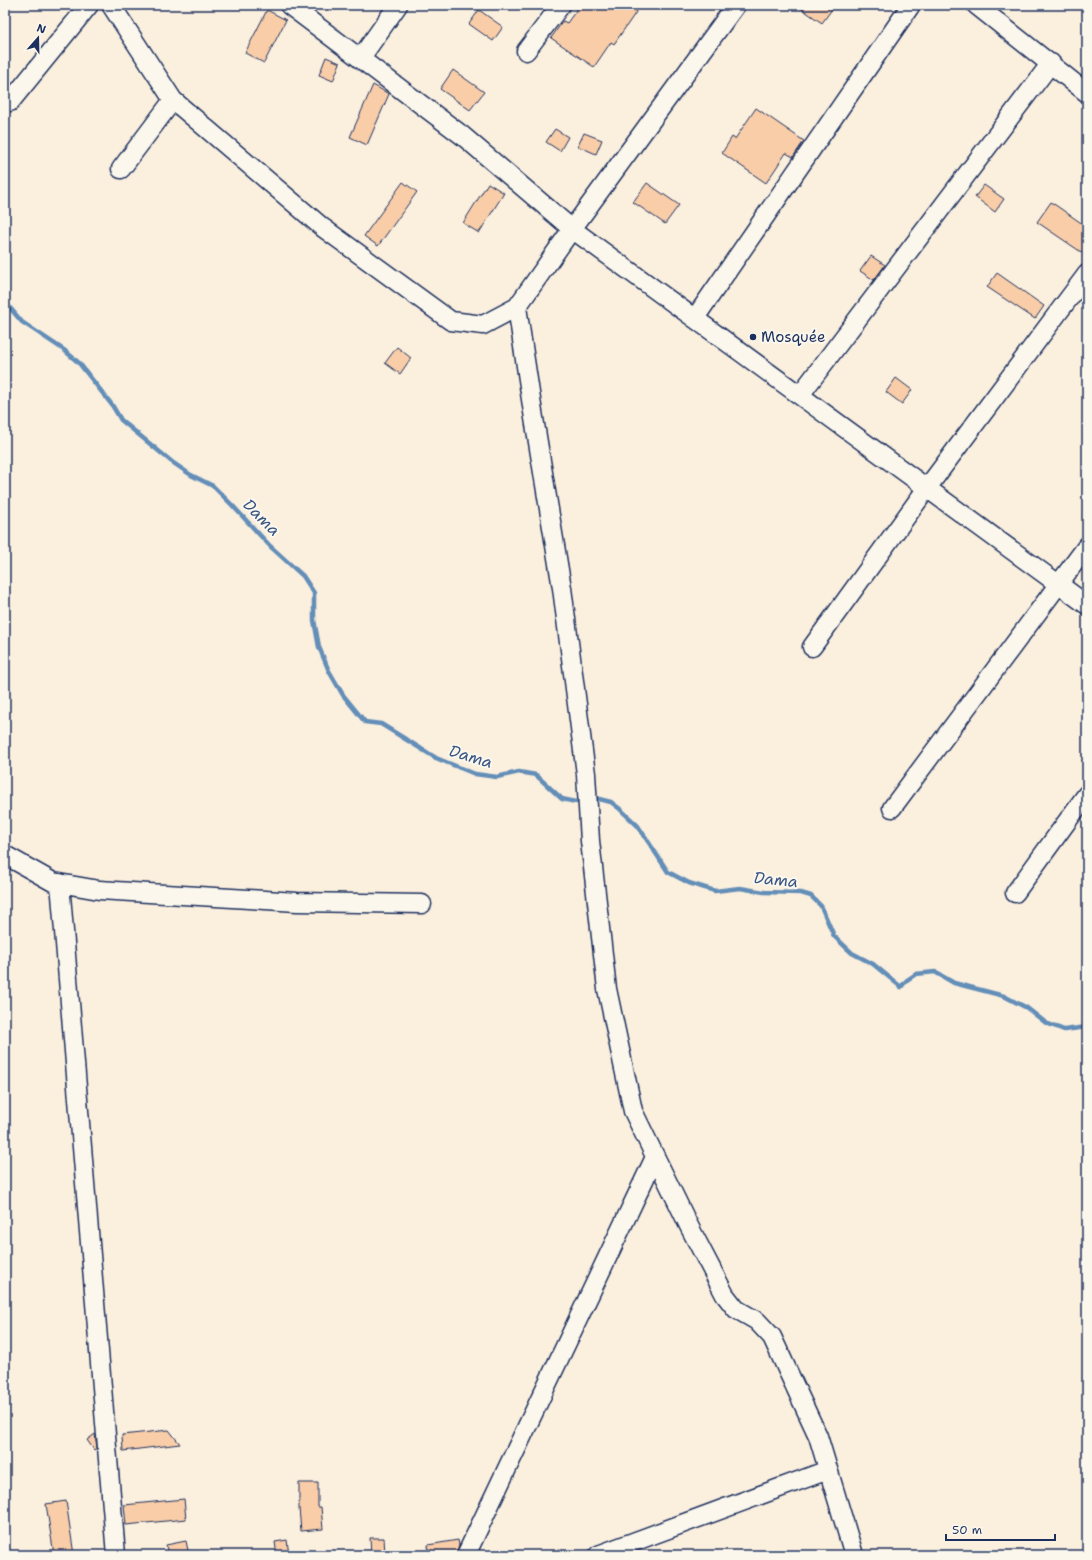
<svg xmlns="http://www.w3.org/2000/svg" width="1092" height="1560" font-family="'Shantell Sans',sans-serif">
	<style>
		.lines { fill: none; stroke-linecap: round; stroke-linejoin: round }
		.stream { stroke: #648eb8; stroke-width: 4.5 }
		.building { fill: #f9cda8; stroke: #1b2f5e }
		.minor-casing { stroke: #1b2f5e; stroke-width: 21 }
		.minor { stroke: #fbf7ec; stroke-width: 18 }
		.poi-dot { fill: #1b2f5e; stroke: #fbf7ec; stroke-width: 1.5 }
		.labels { text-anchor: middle; stroke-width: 4; stroke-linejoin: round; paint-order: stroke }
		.poi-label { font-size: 15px; fill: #1b2f5e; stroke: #fbf7ec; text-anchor: start }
		.water-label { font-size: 16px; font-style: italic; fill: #395684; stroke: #fbf7ec }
	</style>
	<rect width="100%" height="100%" fill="#fbefde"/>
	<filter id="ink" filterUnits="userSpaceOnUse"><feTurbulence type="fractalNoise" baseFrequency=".025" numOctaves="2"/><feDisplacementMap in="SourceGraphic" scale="8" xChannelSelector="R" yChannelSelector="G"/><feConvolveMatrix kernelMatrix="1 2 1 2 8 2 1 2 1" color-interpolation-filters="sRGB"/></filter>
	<g filter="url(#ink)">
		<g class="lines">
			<!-- stream -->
			<path class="stream" d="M5,302L22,322L64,350L79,363L112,405L121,420L172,462L191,475L213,486L232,505L270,546L303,576L314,593V620L319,647L329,671L343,695L365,722L381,724L436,758L475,774L497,777L519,772L536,775L562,799L576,802L584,799
				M591,797L611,802L620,809L638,826L668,872L689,883L715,891L740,888L764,892L801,893L811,896L821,906L834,936L852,953L873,964L901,987L907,980L916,974L935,972L954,983L1004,996L1027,1008L1046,1023L1064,1030L1087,1027"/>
		</g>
		<!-- building -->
		<path class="building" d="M580,5H641L614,44L611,42L594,67L551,38L563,21L567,23Z
			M796,5H835L822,23Z
			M267,10L286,20L264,63L245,53Z
			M479,10L503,27L493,41L469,24Z
			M326,57L340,63L333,81L319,75Z
			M453,70L484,92L470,110L440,89Z
			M373,85L389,94L367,145L350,137Z
			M756,108L804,141L793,157L786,153L766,183L722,153L732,137L735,139Z
			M555,129L568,137L560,151L546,142Z
			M584,133L602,140L596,154L578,146Z
			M403,182L417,192L378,246L364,236Z
			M488,183L504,193L479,233L463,223Z
			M647,183L679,205L665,224L633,202Z
			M984,185L1004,199L995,212L975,197Z
			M1051,202L1087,227V256L1037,222Z
			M871,256L885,265L874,280L860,271Z
			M997,273L1044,306L1035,319L987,287Z
			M397,347L411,358L400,374L385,363Z
			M896,378L912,390L902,404L886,392Z
			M169,1430L180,1444L123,1451L122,1435Z
			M95,1434L97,1448L94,1450L87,1440Z
			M299,1483H318V1507H321L323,1529L301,1531L299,1508Z
			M184,1499L186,1519L126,1525L124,1505Z
			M66,1501L74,1555H54L46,1504Z
			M370,1538H384L385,1555H371Z
			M287,1540L289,1555H277L275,1542Z
			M458,1540L459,1545L456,1553L429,1555L428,1545Z
			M186,1541L189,1555H168L166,1545Z"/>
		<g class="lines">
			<!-- minor casing -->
			<g class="minor-casing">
				<path id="minor" d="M111,5L173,100L322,227L451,321L483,325L517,307
					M289,5L463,136L572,229L1087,605
					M736,5L572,229L517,307L532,406L562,588L586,774L590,841L607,989L633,1111L689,1226L725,1295L736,1309L757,1321L772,1337L818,1436L854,1555
					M976,5L1087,93
					M526,51L561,5
					M360,59L398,5
					M10,102L89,5
					M121,169L173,100
					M695,318L911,5
					M800,395L1051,63
					M812,647L927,488L1087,274
					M892,808L1087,546
					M5,855L53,882L99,890L297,902L422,904
					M60,883L116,1555
					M1015,893L1087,794
					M466,1555L655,1157
					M598,1555L828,1470"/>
			</g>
			<!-- minor -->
			<use href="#minor" class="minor"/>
		</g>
	</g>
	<!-- markers -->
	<circle class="poi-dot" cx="753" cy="337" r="4"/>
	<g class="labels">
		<!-- poi labels -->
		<g class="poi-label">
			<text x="761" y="342">Mosquée</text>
		</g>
		<!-- water labels -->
		<g class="water-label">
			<text transform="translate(262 517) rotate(45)" y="6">Dama</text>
			<text transform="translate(471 756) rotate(17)" y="6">Dama</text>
			<text transform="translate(776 879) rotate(6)" y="6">Dama</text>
		</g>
	</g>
	<!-- margin -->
	<rect width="1092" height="1560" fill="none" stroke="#fbf7ec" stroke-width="20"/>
	<rect x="10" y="10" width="1072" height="1540" fill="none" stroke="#1b2f5e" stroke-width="1.5" filter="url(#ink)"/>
	<!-- north arrow -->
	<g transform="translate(38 38) rotate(20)" stroke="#fbf7ec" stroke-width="3" paint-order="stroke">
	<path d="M0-3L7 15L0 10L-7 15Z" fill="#1b2f5e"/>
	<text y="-6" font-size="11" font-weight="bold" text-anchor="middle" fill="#1b2f5e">N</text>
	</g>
	<!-- scale -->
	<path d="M946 1534v6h109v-6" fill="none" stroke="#1b2f5e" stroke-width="2"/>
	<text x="952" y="1534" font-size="12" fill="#1b2f5e" stroke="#fbf7ec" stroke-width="3" paint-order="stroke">50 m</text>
</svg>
